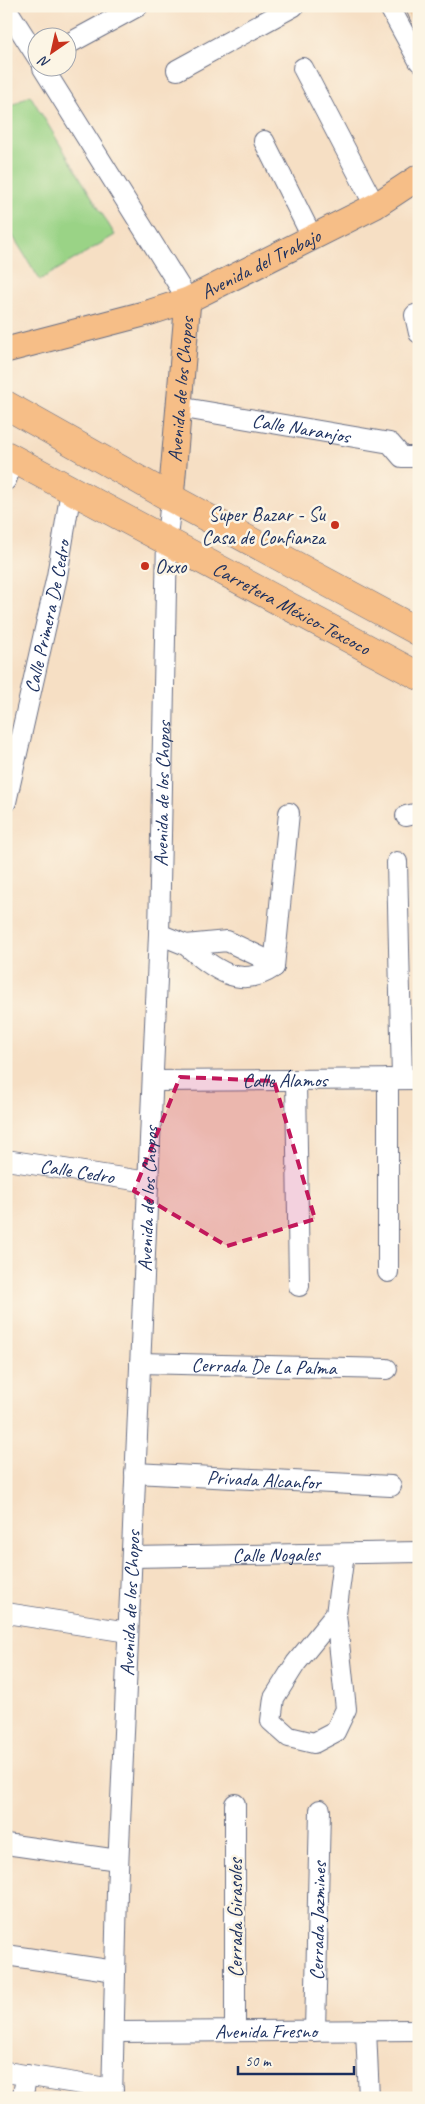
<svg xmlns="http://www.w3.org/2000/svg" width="425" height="2104" font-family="Caveat,sans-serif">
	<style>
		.green { fill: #9ad386; stroke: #5a8172 }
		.building { fill: #e1b07b }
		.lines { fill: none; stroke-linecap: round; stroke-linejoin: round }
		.minor-casing { stroke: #686d82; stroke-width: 22 }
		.major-casing { stroke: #686d82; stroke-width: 27 }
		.highway-casing { stroke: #686d82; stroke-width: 29 }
		.minor { stroke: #fff; stroke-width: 20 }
		.major { stroke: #f6be87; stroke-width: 25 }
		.highway { stroke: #f6be87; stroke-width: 28 }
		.marked { fill: #c2185b; fill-opacity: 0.2; stroke: #c2185b; stroke-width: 4; stroke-dasharray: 10 6; stroke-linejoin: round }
		.poi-dot { fill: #c8321e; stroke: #fcf5e5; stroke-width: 2 }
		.labels { text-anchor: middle; stroke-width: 5; stroke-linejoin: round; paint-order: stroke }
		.street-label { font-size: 20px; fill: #1b2f5e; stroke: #fcf5e5 }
		.poi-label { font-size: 20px; fill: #1b2f5e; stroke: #fcf5e5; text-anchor: end }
	</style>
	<rect width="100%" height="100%" fill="#fcf5e5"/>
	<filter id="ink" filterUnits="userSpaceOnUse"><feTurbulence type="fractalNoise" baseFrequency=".02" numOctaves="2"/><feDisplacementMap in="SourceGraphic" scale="10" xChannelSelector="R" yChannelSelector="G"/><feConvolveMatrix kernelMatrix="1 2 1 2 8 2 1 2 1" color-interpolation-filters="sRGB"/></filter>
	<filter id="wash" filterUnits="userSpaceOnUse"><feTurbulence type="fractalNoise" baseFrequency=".0096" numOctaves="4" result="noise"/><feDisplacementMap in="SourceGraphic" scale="20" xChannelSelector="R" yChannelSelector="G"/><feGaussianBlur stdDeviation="1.12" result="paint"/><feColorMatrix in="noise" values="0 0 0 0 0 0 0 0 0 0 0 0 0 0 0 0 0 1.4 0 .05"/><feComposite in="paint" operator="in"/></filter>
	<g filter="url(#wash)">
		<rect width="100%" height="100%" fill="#f6dfc4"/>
		<!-- green -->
		<path class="green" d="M30,95L115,235L40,280L6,225V109Z"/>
		<g id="blocks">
			<!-- building -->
			<path class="building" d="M404,6H419V36L412,24Z"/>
		</g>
	</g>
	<g filter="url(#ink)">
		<use href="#blocks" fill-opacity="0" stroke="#686d82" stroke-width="1"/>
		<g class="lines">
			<!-- minor casing -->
			<g class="minor-casing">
				<g id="minor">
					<path d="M389,6L419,61"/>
					<path d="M6,8L38,58"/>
					<path d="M68,44L138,6"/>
					<path d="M43,68L188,300"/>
					<path d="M303,68L375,206"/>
					<path d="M177,70L294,6"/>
					<path d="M264,141L312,237"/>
					<path d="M419,314L415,315L419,333"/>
					<path id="s1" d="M178,407L390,443L402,457H419"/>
					<path d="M6,480L14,459"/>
					<path id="s2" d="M6,802L57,576L71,490"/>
					<path d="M406,816L419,813"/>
					<path d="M397,862L402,1079"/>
					<path d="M159,934L186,945L227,941L265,959L274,967"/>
					<path d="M186,945C213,968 239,991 274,967"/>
					<path d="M274,967L289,813"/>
					<path d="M388,1079V1272"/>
					<path d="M296,1080L299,1286"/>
					<path id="s3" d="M153,1081L419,1079"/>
					<path id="s4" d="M6,1160L148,1182"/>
					<path id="s5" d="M140,1363L387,1369"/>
					<path id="s6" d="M135,1473L391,1486"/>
					<path id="s7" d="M132,1557L419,1552"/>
					<path d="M6,1613L128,1632"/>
					<path d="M336,1614L296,1663L274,1698L271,1721L289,1737L314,1743L335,1732L346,1709L336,1614L344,1554"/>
					<path d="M235,1804V2031"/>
					<path d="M6,1844L118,1860"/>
					<path d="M6,1955L115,1971"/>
					<path d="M366,2030L369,2098"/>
					<path id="s8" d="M315,2031L320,1810"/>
					<path id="s9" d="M115,2032L419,2030"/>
					<path d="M6,2072L113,2089"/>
					<path d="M22,2098L27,2075"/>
					<path id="s10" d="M112,2098L117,1892L159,934L167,539L171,498"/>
				</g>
			</g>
			<!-- major casing -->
			<g class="major-casing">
				<g id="major">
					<path id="s11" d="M6,350L151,312L188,300L375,206L419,177"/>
					<path id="s12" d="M171,498L188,300"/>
				</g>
			</g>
			<!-- highway casing -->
			<g class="highway-casing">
				<g id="highway">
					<path d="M6,405L171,498L419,632"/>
					<path id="s13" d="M6,455L419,676"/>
				</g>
			</g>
			<!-- minor -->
			<use href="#minor" class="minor"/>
			<!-- major -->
			<use href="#major" class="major"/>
			<!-- highway -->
			<use href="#highway" class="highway"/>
		</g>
	</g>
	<!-- marked area -->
	<path class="marked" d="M180,1077L274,1081L315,1219L227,1246L134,1191Z"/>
	<!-- markers -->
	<g class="poi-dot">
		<circle cx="335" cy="525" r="5"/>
		<circle cx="145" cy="566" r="5"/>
	</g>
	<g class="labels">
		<!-- street labels -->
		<g class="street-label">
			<text dy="7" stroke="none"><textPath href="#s11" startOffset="270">Avenida del Trabajo</textPath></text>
			<text dy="7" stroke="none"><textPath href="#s12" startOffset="109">Avenida de los Chopos</textPath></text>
			<text dy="7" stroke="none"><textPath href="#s1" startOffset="125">Calle Naranjos</textPath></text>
			<text dy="7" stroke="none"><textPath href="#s13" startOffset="324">Carretera México-Texcoco</textPath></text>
			<text dy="7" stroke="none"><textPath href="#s2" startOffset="190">Calle Primera De Cedro</textPath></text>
			<text dy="7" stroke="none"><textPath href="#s10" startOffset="1305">Avenida de los Chopos</textPath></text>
			<text dy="7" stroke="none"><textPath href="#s3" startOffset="132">Calle Álamos</textPath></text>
			<text dy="7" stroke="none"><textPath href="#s4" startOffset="72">Calle Cedro</textPath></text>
			<text dy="7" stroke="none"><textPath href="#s10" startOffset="900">Avenida de los Chopos</textPath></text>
			<text dy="7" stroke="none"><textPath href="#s5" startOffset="124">Cerrada De La Palma</textPath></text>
			<text dy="7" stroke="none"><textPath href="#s6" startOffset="129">Privada Alcanfor</textPath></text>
			<text dy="7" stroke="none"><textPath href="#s7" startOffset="144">Calle Nogales</textPath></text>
			<text dy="7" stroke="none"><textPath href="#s10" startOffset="495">Avenida de los Chopos</textPath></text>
			<text transform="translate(235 1918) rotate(-90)" y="7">Cerrada Girasoles</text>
			<text dy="7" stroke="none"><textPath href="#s8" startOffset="110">Cerrada Jazmines</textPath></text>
			<text dy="7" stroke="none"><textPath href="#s9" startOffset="151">Avenida Fresno</textPath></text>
		</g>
		<!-- poi labels -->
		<g class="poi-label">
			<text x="325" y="521">Super Bazar - Su<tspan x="325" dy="23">Casa de Confianza</tspan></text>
			<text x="155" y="573" text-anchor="start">Oxxo</text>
		</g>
	</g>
	<!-- margin -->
	<rect width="425" height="2104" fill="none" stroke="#fcf5e5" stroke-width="25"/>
	<!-- north arrow -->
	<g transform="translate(52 52) rotate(214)"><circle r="24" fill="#fcf5e5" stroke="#a2a6af"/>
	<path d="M0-4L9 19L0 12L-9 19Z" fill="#c8321e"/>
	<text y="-8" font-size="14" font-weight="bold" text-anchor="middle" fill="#1b2f5e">N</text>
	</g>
	<!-- scale -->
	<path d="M238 2066v8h116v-8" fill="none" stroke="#1b2f5e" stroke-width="2.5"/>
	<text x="245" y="2066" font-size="15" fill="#1b2f5e" stroke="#fcf5e5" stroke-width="4" paint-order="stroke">50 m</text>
</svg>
